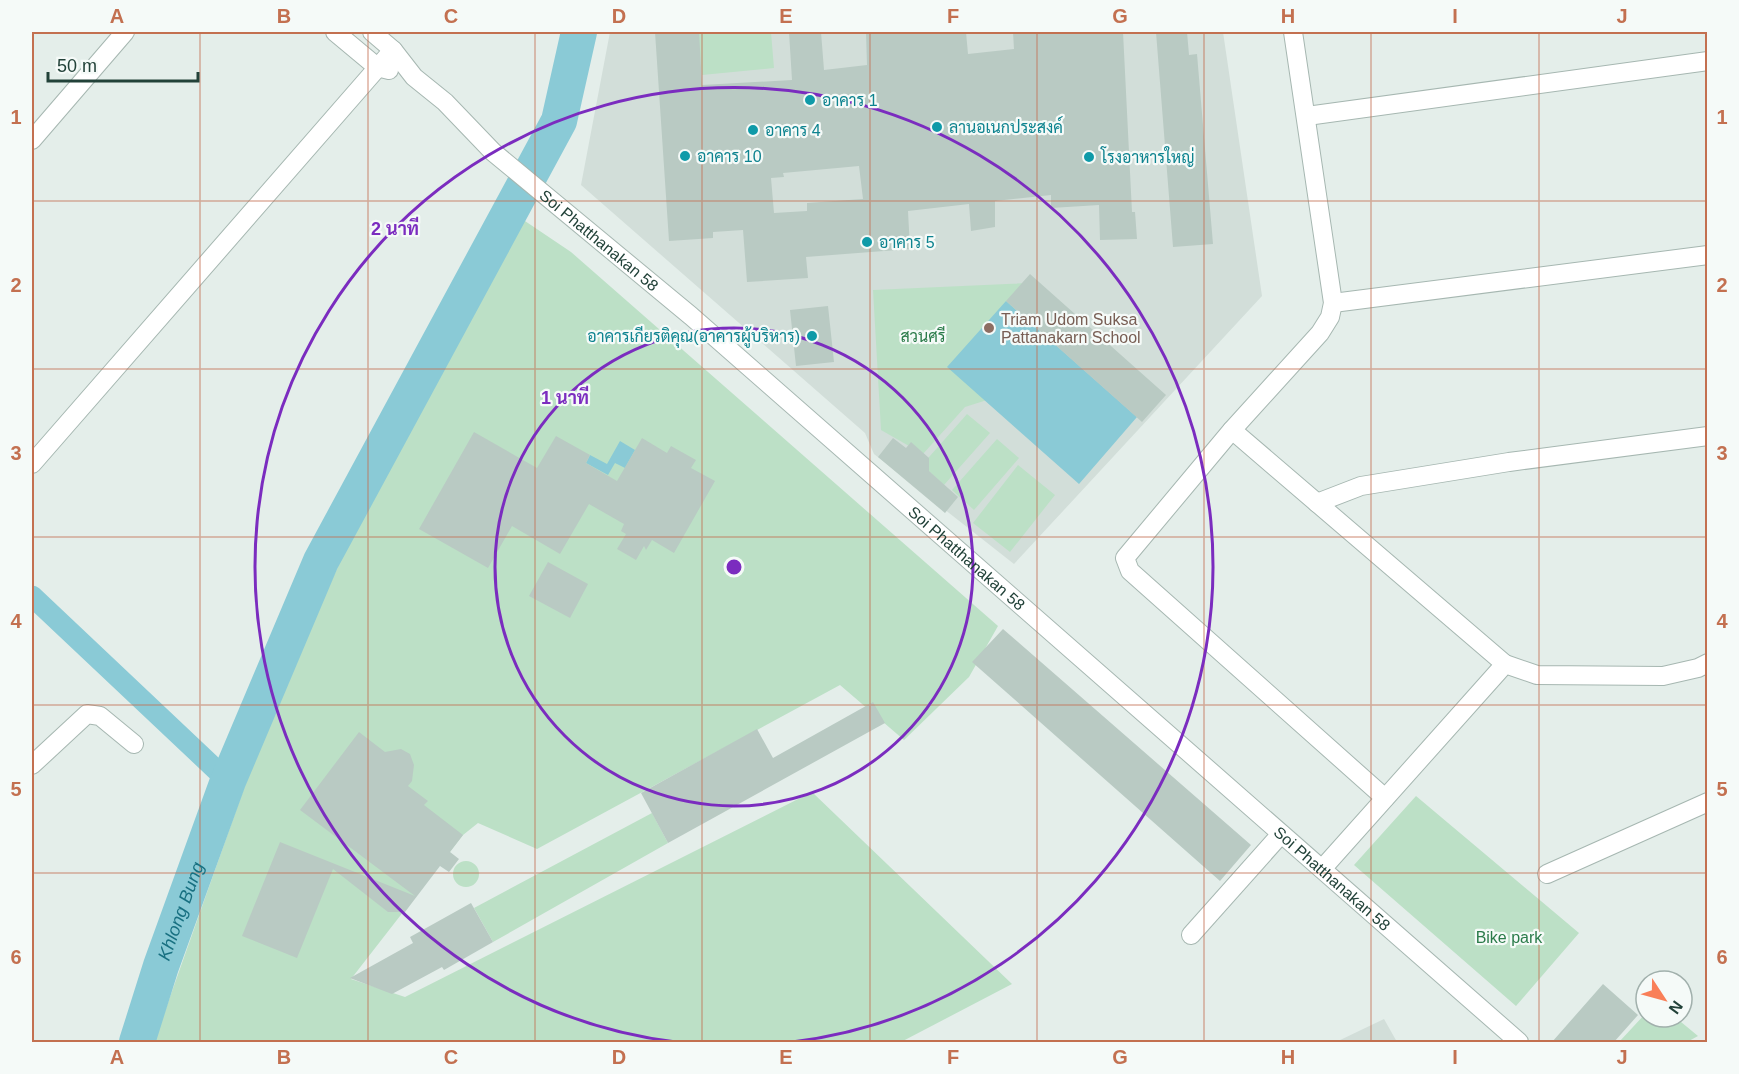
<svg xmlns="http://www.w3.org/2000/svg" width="1739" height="1074" font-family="Arial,Sarabun,sans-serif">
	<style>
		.built { fill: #d2ded9 }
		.green { fill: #bce0c6 }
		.water { fill: #8acad6 }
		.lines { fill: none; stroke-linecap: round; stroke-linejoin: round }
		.canal { stroke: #8acad6; stroke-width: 21 }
		.river { stroke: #8acad6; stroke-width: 36 }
		.building { fill: #b9cac3; fill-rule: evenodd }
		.minor-casing { stroke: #a6b7b1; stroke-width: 20 }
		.minor { stroke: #fff; stroke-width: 18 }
		.grid { fill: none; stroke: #c37050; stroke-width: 1.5; stroke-opacity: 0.55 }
		.ring { fill: none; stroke: #7b2cbf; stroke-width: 3 }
		.culture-dot { fill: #0f9aa8; stroke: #f5faf8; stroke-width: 2 }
		.education-dot { fill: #8d6e63; stroke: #f5faf8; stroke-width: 2 }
		.labels { text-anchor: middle; stroke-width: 4.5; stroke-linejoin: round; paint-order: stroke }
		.culture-label { font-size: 16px; fill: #0d838f; stroke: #f5faf8; text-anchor: start }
		.street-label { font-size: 16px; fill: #224239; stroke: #f5faf8 }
		.education-label { font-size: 16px; fill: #785e54; stroke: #f5faf8; text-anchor: start }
		.park-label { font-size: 16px; fill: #2a7b49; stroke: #f5faf8 }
		.water-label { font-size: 18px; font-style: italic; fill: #187081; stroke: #f5faf8 }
		.centre { fill: #7b2cbf; stroke: #f5faf8; stroke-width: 3 }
		.ring-label { font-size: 18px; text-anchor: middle; font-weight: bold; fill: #7b2cbf; stroke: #f5faf8; stroke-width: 4.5; stroke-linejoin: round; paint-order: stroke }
		.neatline { fill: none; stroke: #c37050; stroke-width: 2 }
		.grid-label { font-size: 20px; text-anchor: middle; font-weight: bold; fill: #c37050 }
	</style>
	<rect width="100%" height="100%" fill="#e4eeea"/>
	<!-- built -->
	<path class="built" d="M610,32H1223L1262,296L1014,564L874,454L865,433L581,185Z
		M1384,1019L1397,1042H1336Z"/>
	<!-- green -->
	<path class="green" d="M697,32H771L774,68L702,75Z
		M522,219L571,252L998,626L969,677L904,740L840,685L537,849L478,823L463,835L351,979L405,997L812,792L1012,984L901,1042H154L254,760L301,646L397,440Z
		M1028,283L987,400L965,407L923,454L881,430L873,290Z
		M967,414L990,433L944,485L922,465Z
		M997,439L1019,458L974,510L952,490Z
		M1018,465L1055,495L1010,552L973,523Z
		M1416,796L1579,933L1516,1006L1354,865Z
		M652,813L668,843L493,942L474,908Z
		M453 874a13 13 0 1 1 26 0a13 13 0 1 1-26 0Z
		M1646,1013V1017H1675L1698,1036L1687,1042H1619Z"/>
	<!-- water -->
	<path class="water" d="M1006,301L1137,417L1079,484L947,367Z
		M620,441L635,450L625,468L615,463L608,475L586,463L590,455L607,464Z"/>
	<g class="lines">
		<!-- canal -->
		<path class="canal" d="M32,596L228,781"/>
		<!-- river -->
		<path class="river" id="s1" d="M137,1042L161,966L228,781L321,561L559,121L579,32"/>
	</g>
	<!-- building -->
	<path class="building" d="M655,32H699L702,85L792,80L789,32H821L824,70L867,65L866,32H966L968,54L1014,49L1013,32H1123L1132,212H1135L1137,239L1100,240L1099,205L1051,208V195L995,201V227L971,231L969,204L908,211L910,249L806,257L808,278L747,282L743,230L713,232V238L669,241ZM859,166L863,199L807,203V211L774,213L771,178L784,177L783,173Z
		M1156,32H1187L1189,55L1197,54L1213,244L1173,247Z
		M1030,274L1166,395L1142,422L1006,301Z
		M828,306L834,362L796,366L790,310Z
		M474,432L537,468L556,436L590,455L586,463L617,481L642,438L667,453L671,446L696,460L691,468L715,481L674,553L652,540L646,550L644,546L636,560L617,549L626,534L621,531L624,524L589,504L560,554L512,526L488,568L419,529Z
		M893,438L906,448L911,442L929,458V471L958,497L945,513L878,457Z
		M548,562L588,584L570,618L529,596Z
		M1003,629L1251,845L1220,881L972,662Z
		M873,702L885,723L668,843L641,793L757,729L773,758Z
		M359,732L385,752L401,749L410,754L414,765L412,781L408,786L428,801L424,805L463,835L450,852L459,859L449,872L440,866L405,912H388L333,869L297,958L242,936L280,842L415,896L300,810Z
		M471,903L493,942L444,970L442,967L392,994L350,978L413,943L410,937Z
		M1603,984L1638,1015L1614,1042H1552Z"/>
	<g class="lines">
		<!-- minor casing -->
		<g class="minor-casing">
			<g id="minor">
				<path d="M335,32L377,67L389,70"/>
				<path id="s2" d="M372,32L393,50L414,77L445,102L493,152L691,316L1519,1042"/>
				<path d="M1293,32L1333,303L1330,317L1320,333L1232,430L1125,558L1130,571L1385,798"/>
				<path d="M1307,116L1708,61"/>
				<path d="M32,140L125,32"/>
				<path d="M1333,303L1708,255"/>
				<path d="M1232,430L1505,664"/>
				<path d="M32,464L393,50"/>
				<path d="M1317,503L1361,486L1509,462L1708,436"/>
				<path d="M32,765L87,714L100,716L134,744"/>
				<path d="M1322,869L1505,664L1537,675L1663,676L1698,668L1708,663"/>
				<path d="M1547,874L1708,802"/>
				<path d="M1191,935L1281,834"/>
			</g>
		</g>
		<!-- minor -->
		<use href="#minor" class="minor"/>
	</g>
	<!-- grid -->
	<path class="grid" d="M200,32V1042M368,32V1042M535,32V1042M702,32V1042M870,32V1042M1037,32V1042M1204,32V1042M1371,32V1042M1539,32V1042M32,201H1708M32,369H1708M32,537H1708M32,705H1708M32,873H1708"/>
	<!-- distance rings -->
	<g class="ring">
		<circle cx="734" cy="567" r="239"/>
		<path d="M676 1042A479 479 0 1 1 792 1042"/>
	</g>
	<!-- markers -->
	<g class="culture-dot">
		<circle cx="810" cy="100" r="6"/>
		<circle cx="937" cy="127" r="6"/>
		<circle cx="753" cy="130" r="6"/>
		<circle cx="685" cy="156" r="6"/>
		<circle cx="1089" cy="157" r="6"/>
		<circle cx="867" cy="242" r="6"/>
		<circle cx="812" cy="336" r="6"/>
	</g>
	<circle class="education-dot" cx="989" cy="328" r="6"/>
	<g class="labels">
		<!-- culture labels -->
		<g class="culture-label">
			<text x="822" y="106">อาคาร 1</text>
			<text x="949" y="133">ลานอเนกประสงค์</text>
			<text x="765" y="136">อาคาร 4</text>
			<text x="697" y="162">อาคาร 10</text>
			<text x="1101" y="163">โรงอาหารใหญ่</text>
			<text x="879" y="248">อาคาร 5</text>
			<text x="800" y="342" text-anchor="end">อาคารเกียรติคุณ(อาคารผู้บริหาร)</text>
		</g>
		<!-- street labels -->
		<g class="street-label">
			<text dy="6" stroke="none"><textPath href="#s2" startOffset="309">Soi Phatthanakan 58</textPath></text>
			<text dy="6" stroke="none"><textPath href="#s2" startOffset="795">Soi Phatthanakan 58</textPath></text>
			<text dy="6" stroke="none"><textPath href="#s2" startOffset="1281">Soi Phatthanakan 58</textPath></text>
		</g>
		<!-- education labels -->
		<g class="education-label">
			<text x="1001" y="325">Triam Udom Suksa<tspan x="1001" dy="18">Pattanakarn School</tspan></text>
		</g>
		<!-- park labels -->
		<g class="park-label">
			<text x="923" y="342">สวนศรี</text>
			<text x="1509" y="943">Bike park</text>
		</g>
		<!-- water labels -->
		<g class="water-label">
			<text dy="6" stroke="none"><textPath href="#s1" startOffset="138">Khlong Bung</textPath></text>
		</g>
	</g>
	<circle cx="734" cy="567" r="9" class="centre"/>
	<g class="ring-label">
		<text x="395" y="235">2 นาที</text>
		<text x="565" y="404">1 นาที</text>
	</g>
	<!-- border -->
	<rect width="1739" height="1074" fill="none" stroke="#f5faf8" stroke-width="66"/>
	<!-- north arrow -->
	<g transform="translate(1664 999) rotate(126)"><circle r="28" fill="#f5faf8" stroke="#a1b0ac" stroke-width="1.5"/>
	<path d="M0-4.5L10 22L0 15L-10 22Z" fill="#f97f58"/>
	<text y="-9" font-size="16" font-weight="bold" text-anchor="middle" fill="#224239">N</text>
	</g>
	<!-- scale -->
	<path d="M48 72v9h150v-9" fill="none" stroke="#224239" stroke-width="3"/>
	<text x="57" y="72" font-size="18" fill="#224239" stroke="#f5faf8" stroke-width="4.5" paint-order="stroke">50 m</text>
	<rect x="33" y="33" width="1673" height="1008" class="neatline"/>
	<g class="grid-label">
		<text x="117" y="23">A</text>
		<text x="284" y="23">B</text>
		<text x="451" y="23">C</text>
		<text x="619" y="23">D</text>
		<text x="786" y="23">E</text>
		<text x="953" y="23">F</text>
		<text x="1120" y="23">G</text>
		<text x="1288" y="23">H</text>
		<text x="1455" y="23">I</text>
		<text x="1622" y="23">J</text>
		<text x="16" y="124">1</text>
		<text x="1722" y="124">1</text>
		<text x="16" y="292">2</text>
		<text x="1722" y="292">2</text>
		<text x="16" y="460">3</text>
		<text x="1722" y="460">3</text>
		<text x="16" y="628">4</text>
		<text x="1722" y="628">4</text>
		<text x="16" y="796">5</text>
		<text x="1722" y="796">5</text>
		<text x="16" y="964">6</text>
		<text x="1722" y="964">6</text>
		<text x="117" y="1064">A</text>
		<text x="284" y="1064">B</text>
		<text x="451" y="1064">C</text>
		<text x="619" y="1064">D</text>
		<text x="786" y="1064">E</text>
		<text x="953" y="1064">F</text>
		<text x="1120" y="1064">G</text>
		<text x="1288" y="1064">H</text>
		<text x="1455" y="1064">I</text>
		<text x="1622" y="1064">J</text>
	</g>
</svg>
